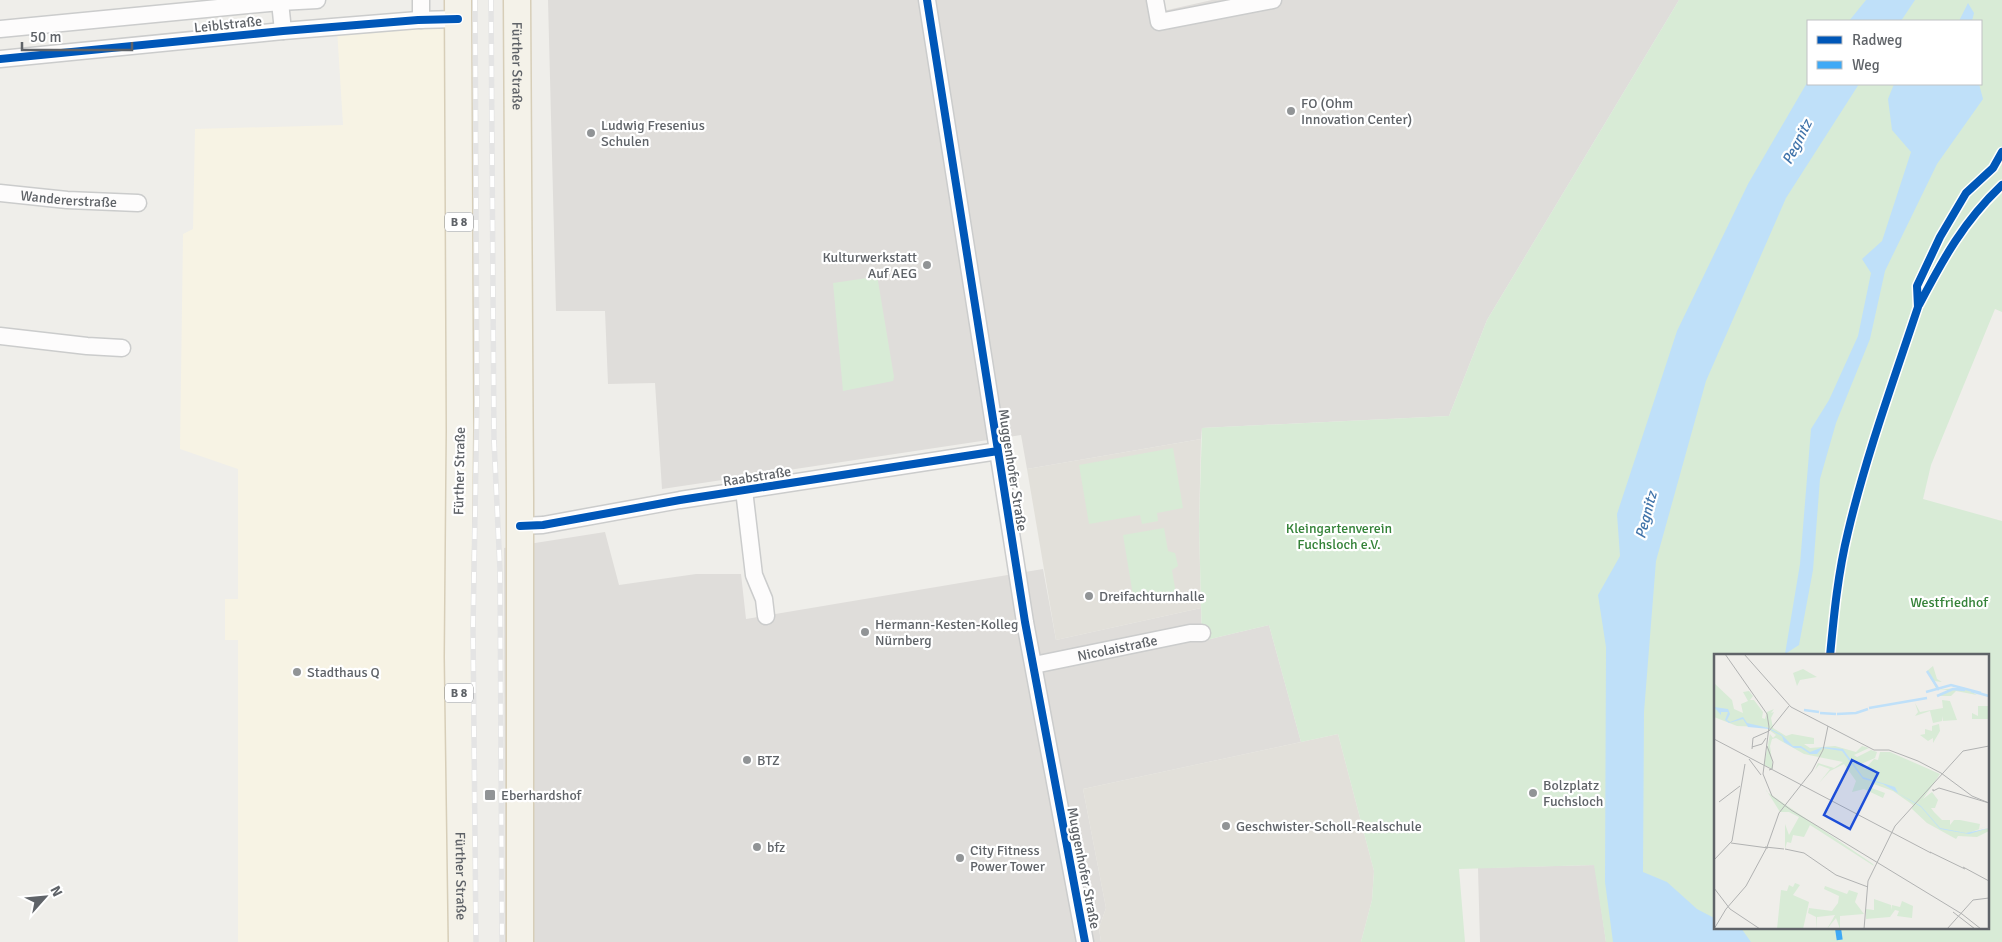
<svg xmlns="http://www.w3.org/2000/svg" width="2002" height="942" font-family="Signika,sans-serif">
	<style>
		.commercial { fill: #f7f3e4 }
		.industrial { fill: #dfddda }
		.education { fill: #e2e0da }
		.green { fill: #d8ebd6; fill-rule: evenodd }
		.water { fill: #bfe0f9 }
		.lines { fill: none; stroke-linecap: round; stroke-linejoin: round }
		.street-casing { stroke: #cbcccc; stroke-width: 19 }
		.primary-casing { stroke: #d7ceb8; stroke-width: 29 }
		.street { stroke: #fdfcfc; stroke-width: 16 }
		.primary { stroke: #f4f2e9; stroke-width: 26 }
		.rail-casing { stroke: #e4e4e4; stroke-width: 5.5 }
		.rail { stroke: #fff; stroke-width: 4; stroke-dasharray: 11; stroke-linecap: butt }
		.quiet { stroke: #3fa9f5; stroke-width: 6; stroke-dasharray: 12 6; stroke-linecap: butt }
		.cycleway-casing { stroke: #fff; stroke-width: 11 }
		.cycleway { stroke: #0057b8; stroke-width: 8 }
		.poi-dot { fill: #919496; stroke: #fff; stroke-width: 2 }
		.labels { text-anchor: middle; stroke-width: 4.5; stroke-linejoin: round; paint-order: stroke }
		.shield { fill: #fff; stroke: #8f9295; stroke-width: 1 }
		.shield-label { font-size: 12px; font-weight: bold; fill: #5f6368 }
		.street-label { font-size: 14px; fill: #5f6368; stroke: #fff }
		.poi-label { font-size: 14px; fill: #5f6368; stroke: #fff; text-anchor: start }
		.park-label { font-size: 14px; fill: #348238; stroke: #fff }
		.water-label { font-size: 15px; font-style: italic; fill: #4174aa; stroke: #fff }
		.inset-river { fill: none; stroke: #bfe0f9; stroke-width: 2.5 }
		.inset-road { fill: none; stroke: #b1b2b2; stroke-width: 1 }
		.view { fill: #1d4ed8; fill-opacity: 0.15; stroke: #1d4ed8; stroke-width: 2.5 }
		.inset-edge { fill: none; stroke: #5f6368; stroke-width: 2.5 }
	</style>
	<rect width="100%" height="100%" fill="#efeeea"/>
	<!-- commercial -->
	<path class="commercial" d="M466,25L470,942H238V640H225V599H238V469L180,449L183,234L193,229L195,129L343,125L337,29Z"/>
	<!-- industrial -->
	<path class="industrial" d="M548,0H1161L1163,11L1212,0H1679L1487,320L1449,416L1202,428L1201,439L1027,469L1021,435L662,489L655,383L608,384L605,311H556Z
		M605,532L619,585L696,574H741L746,619L1043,569L1056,640L1201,608L1202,641L1269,625L1301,742L1083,789L1106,908L1099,928L1101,942H505L504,548Z
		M1595,865L1606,942H1480L1478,868Z"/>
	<!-- education -->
	<path class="education" d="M1201,439L1199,526L1201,608L1056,640L1027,469Z
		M1338,734L1374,871L1372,900L1361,942H1101L1099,928L1106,908L1083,789Z"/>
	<!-- green -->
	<path class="green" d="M1679,0H2002V312L1995,309L1931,465L1923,499L2002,521V942H1606L1594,865L1459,869L1465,942H1361L1372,900L1374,871L1338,734L1301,742L1269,625L1202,641L1199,526L1202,428L1449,416L1487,320ZM1808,21H1981V84H1808ZM1716,656H1988V928H1716Z
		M874,277L877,278L878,281L894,377L893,381L843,391L833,283Z
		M1173,448L1183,508L1157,513L1158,521L1142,524L1140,515L1089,524L1079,465Z
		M1164,528L1168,551L1175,553L1178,566L1172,570L1176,594L1134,601L1123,535Z"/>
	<!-- water -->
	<path class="water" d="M1866,0H1915L1901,21H1849Z
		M1968,3L1974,13L1972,21H1959Z
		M1808,81V84H1859L1786,198L1706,381L1656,561L1644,712L1643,872L1667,882L1697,909L1716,919V928H1741L1751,942H1613L1605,882L1606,647L1598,595L1620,556L1617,514L1677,331L1748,184Z
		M1894,84H1979L1983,99L1937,164L1885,271L1870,339L1836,423L1820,479L1813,570L1799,645L1785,654L1800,564L1811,429L1829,400L1858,336L1871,273L1862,259L1882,241L1911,152L1892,130L1888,99Z"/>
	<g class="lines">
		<!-- street casing -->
		<g class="street-casing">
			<g id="street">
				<path d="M421,0V20"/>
				<path d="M927,0L1025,622L1085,942"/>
				<path d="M1155,0L1159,22L1273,0"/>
				<path d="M280,2L283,31"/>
				<path d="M0,29L280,2L317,0"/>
				<path d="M0,59L283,31L418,20L458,19"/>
				<path id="s1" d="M0,193L67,200L138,203"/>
				<path d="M0,336L87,346L122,348"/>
				<path d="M744,490L754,575L764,599L766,616"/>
				<path d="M520,526L543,525L680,500L998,451"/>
				<path id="s2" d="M1034,665L1190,633H1202"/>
			</g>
		</g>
		<!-- primary casing -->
		<g class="primary-casing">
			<g id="primary">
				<path id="s3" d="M458,0L460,430L458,657L462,942"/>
				<path id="s4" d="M517,0L520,497V942"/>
			</g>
		</g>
		<!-- street -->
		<use href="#street" class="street"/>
		<!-- primary -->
		<use href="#primary" class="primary"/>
		<!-- rail casing -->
		<g class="rail-casing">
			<path id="rail" d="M475,0L477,402L473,629L476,942
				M491,0L494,441L500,570L502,942"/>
		</g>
		<!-- rail -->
		<use href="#rail" class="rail"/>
		<!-- quiet -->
		<path class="quiet" d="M1838,928L1840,942"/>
		<!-- cycleway casing -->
		<g class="cycleway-casing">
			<path id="cycleway" d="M927,0L1025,622L1085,942
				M0,59L283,31L418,20L458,19
				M1919,305C1943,259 1964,221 2002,185
				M520,526L543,525L680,500L998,451
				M1830,656C1834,614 1838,573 1848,532C1866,456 1893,382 1918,307L1917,286L1940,237L1966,193L1993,168L2002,152"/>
		</g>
		<!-- cycleway -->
		<use href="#cycleway" class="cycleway"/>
	</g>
	<!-- markers -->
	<g class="poi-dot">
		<circle cx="1291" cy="111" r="5"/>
		<circle cx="591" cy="133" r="5"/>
		<circle cx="927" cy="265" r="5"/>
		<circle cx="1089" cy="596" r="5"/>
		<circle cx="865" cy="632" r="5"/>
		<circle cx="297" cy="672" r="5"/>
		<circle cx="747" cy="760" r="5"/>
		<circle cx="1533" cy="793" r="5"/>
		<rect x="484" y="789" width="12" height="12" rx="2.5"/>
		<circle cx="1226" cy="826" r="5"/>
		<circle cx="757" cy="847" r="5"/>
		<circle cx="960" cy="858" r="5"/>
	</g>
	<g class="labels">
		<!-- shield labels -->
		<g class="shield">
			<rect x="445" y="212.5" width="28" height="19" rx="4"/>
			<rect x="445" y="683.5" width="28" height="19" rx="4"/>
		</g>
		<g class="shield-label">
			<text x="459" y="226">B 8</text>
			<text x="459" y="697">B 8</text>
		</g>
		<!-- street labels -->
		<g class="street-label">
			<text transform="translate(228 24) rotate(-6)" y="5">Leiblstraße</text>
			<text dy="5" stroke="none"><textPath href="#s4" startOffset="66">Fürther Straße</textPath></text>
			<text dy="5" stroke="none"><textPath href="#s1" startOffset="69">Wandererstraße</textPath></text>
			<text transform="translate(1013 470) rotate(81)" y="5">Muggenhofer Straße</text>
			<text transform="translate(459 471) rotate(-89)" y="5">Fürther Straße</text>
			<text transform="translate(757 476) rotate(-9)" y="5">Raabstraße</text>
			<text dy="5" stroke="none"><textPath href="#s2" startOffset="85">Nicolaistraße</textPath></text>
			<text transform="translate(1084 868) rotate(79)" y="5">Muggenhofer Straße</text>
			<text dy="5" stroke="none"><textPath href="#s3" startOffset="876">Fürther Straße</textPath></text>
		</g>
		<!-- poi labels -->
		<g class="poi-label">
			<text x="1301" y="108">FO (Ohm<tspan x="1301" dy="16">Innovation Center)</tspan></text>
			<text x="601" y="130">Ludwig Fresenius<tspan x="601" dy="16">Schulen</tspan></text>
			<text x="917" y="262" text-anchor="end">Kulturwerkstatt<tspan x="917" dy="16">Auf AEG</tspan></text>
			<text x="1099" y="601">Dreifachturnhalle</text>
			<text x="875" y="629">Hermann-Kesten-Kolleg<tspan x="875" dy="16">Nürnberg</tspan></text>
			<text x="307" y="677">Stadthaus Q</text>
			<text x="757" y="765">BTZ</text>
			<text x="1543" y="790">Bolzplatz<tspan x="1543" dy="16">Fuchsloch</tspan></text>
			<text x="501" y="800">Eberhardshof</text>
			<text x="1236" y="831">Geschwister-Scholl-Realschule</text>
			<text x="767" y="852">bfz</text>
			<text x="970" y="855">City Fitness<tspan x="970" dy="16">Power Tower</tspan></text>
		</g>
		<!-- park labels -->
		<g class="park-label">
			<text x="1339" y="533">Kleingartenverein<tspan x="1339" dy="16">Fuchsloch e.V.</tspan></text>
			<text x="1949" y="607">Westfriedhof</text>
		</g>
		<!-- water labels -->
		<g class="water-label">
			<text transform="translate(1797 142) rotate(-63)" y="5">Pegnitz</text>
			<text transform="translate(1646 515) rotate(-75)" y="5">Pegnitz</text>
		</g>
	</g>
	<!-- overview -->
	<g transform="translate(1714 654)">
		<rect width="275" height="275" fill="#efeeea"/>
		<path d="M219,12L223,25L228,28L220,27L225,36L249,33L263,41L242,37L237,42H223L235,36H223L213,17ZM89,15L103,23L86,26L83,32L79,19ZM0,29L18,46L20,55L29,59L27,50L34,47L29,38L35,37L39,42L36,46H40L49,58L48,64L51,65L53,58L60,55L57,59L60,58L57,64L59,74L72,82L78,80L100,84V90H90L96,94L121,92L142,98L148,92L155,94L140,101L143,103L157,96L163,98L161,104L147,110L151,115L160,105L164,106L166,98H176L226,120L209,145L218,138L224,146L221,154H217L220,158L228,166H236V171L240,166H246L266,170L265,175L274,172L252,180L275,174V177L263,183L244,182L242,185L213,169L198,155L199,151L179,137L157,129L155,133L171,139L169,144L150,135L138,138L142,127L130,110L116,117L105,129L116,115L105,111L101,116L104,109L120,114L129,108L90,100L62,84L58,85L56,92L59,115L50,111L56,80L59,84L62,81L51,73L23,72L0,63ZM228,46L236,47L243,66L229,67L228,62V67L219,69L216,57L201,62L204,58L201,49L206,58L229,54ZM264,52H275V65H258V59L264,62ZM225,70L226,77L219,89V84L214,87L206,81L211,80V75L218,77V72ZM44,119L53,138L159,210L160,212L96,171L90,183L79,181L77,189L73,188L71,195V170L75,181L85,163L75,158H66L51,134ZM81,229L86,231L79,241L95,248L89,275H63L67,236L73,237L75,231L79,233ZM111,232L133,240L135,236L144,239L141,248L150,260L126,262V275L122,264L113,275L121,261L103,263L102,275V263L94,259L95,254L118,257L124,249L125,242L110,235ZM160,245L177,251V256L178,251L186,253L188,247L199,252L198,264L183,262L185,257L181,256L176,263L152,265V255L160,256Z" fill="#d8ebd6"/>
		<path d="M0,53L14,55L16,60L13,66L16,68L29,63L33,69L55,74L68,81L79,92H87L96,98L109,93L129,95L149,123L181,133L184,139L207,152L226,174L252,179L275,174L255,180L226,175L207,153L169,130L149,125L128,97L108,94L103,100H96L87,94H80L70,88L68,82L55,75L34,73L29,65L15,69L11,66L14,58H7V61Z" fill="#bfe0f9"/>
		<path class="inset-river" d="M213,17L225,36M257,37L275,42M212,38L237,31L267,39M223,42L239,35L251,36M155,54L213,44M90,56L105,58M106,59L122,60M123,60L142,59L154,55"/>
		<path class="inset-road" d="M11,0L53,60L55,73L49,120L58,142L77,156L248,260M30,0L77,53L160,96H175L204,107L227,119L258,142L275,149M0,85L217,199M53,92L59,108L58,115L55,116M38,93L48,90L52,84M38,95L39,84L55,77L75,52M35,105L47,121M219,135V137L225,134L275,149M5,148L26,132M17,189L54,194M51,193L70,195M71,195L90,199L122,221L154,233M216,198L251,215M0,206L18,187L31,110M249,213L275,227M0,234L16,255L46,275M239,258L261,275M248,260L267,275M0,275L12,255L32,232L53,193L65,159L98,117L109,96L114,72M150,275L154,227L181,172L249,97L275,92M233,275L259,246L275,244"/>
		<path class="view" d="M138,106L164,119L136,175L110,161Z"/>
		<rect width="275" height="275" class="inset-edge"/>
	</g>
	<!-- legend -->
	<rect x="1807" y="20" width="175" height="65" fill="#ffffff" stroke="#bfc1c3"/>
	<rect x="1817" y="36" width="25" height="8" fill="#0057b8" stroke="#bfc1c3"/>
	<text x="1852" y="45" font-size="15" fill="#5f6368">Radweg</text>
	<rect x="1817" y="61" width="25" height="8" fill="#3fa9f5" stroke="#bfc1c3"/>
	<text x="1852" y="70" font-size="15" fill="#5f6368">Weg</text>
	<!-- north arrow -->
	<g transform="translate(45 897) rotate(63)" stroke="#ffffff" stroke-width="4" paint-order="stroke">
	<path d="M0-4L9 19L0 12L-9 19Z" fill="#5f6368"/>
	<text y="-8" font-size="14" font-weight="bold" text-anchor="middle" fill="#5f6368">N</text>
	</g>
	<!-- scale -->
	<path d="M22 42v8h110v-8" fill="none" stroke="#5f6368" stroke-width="2.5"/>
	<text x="30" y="42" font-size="15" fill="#5f6368" stroke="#ffffff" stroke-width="4" paint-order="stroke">50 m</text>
</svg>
